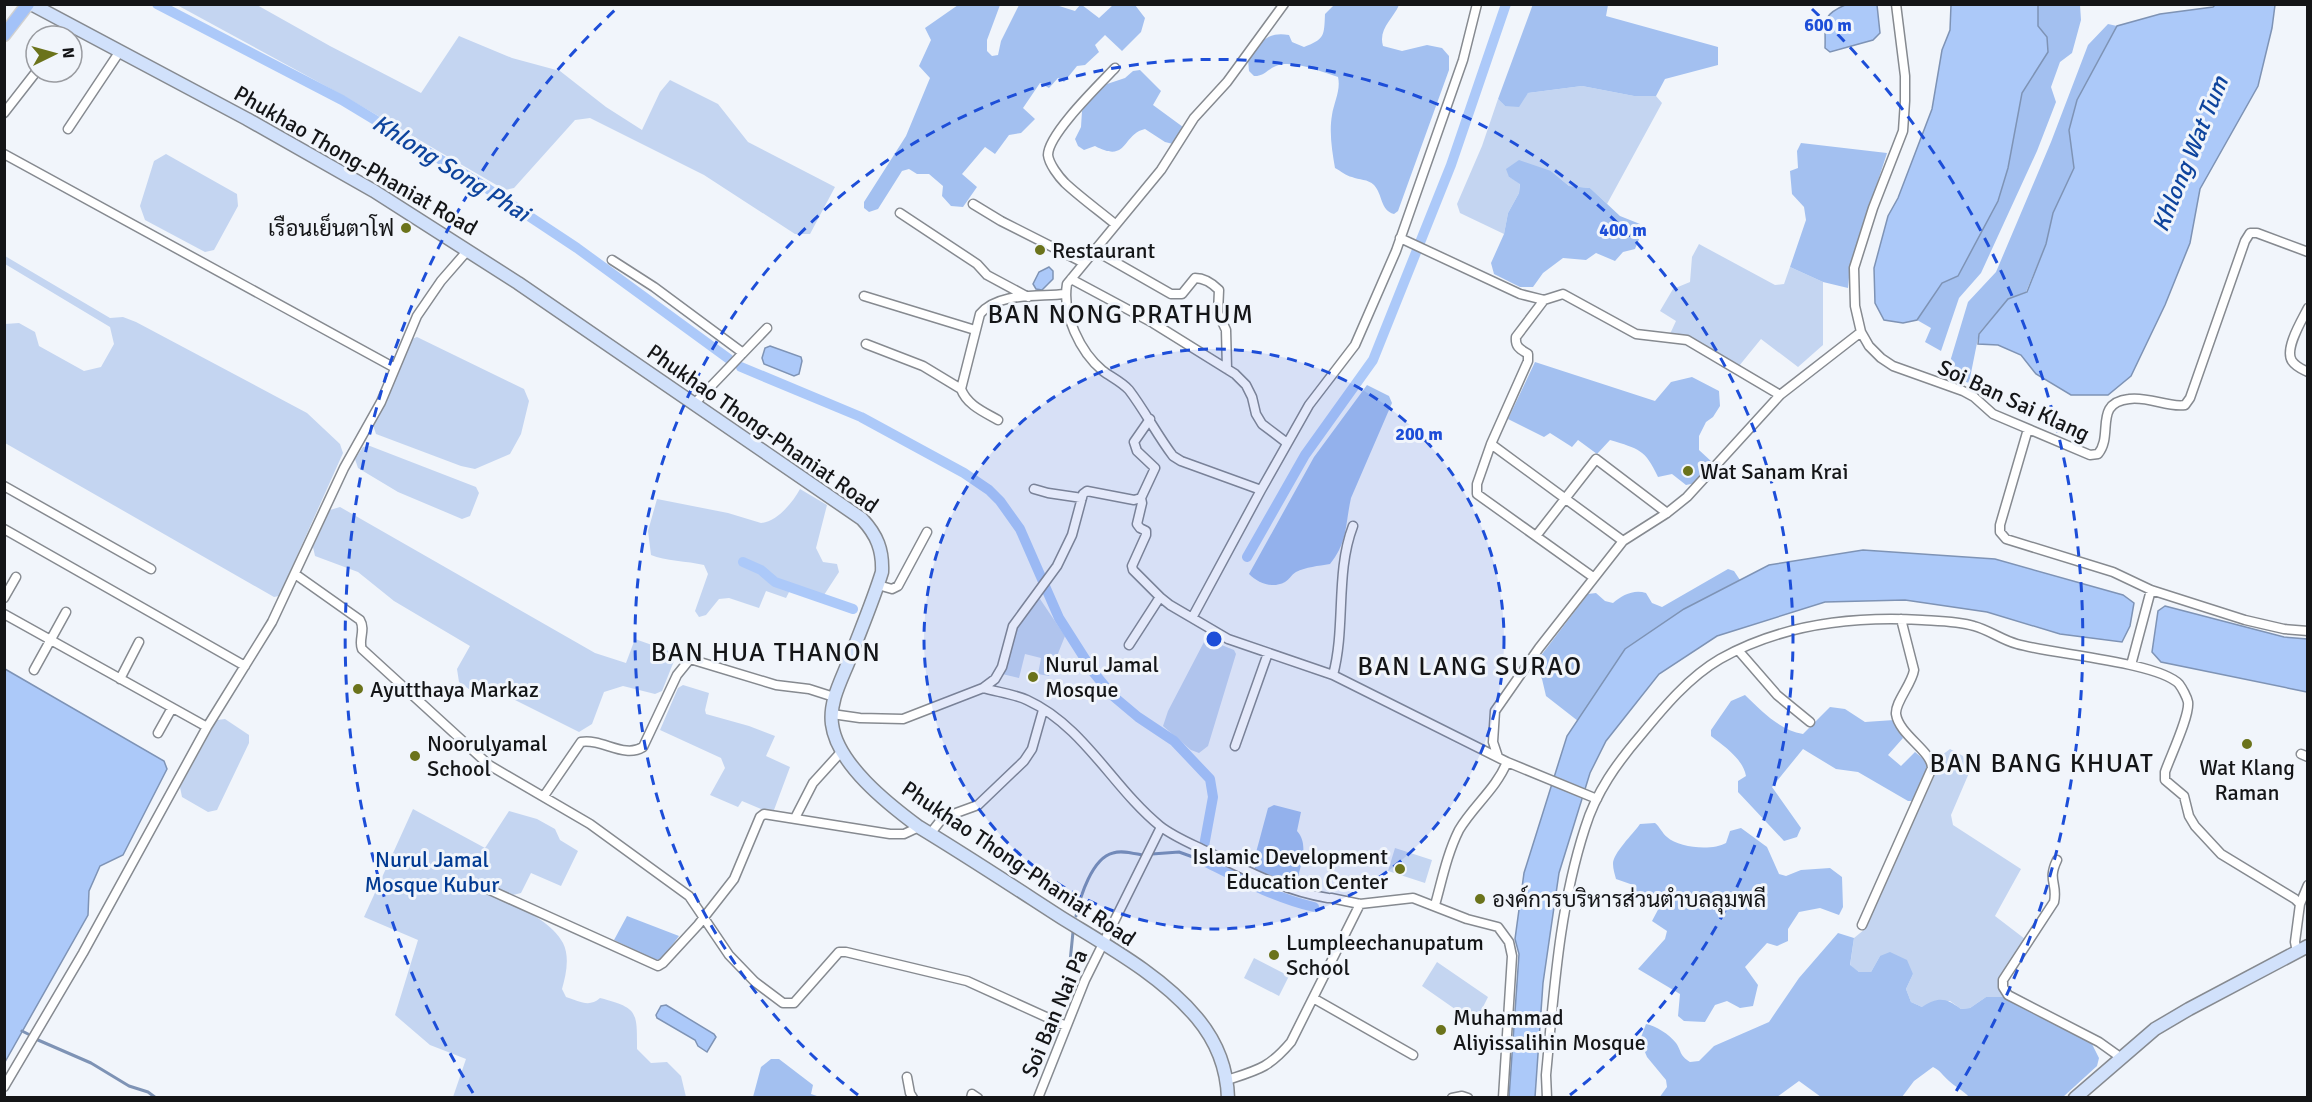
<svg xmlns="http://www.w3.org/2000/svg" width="2312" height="1102" font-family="Signika,Sarabun,sans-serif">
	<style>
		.green { fill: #c4d5f1 }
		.forest { fill: #a3c0f0 }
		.water { fill: #acc9f9; stroke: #7e93b5; stroke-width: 1.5 }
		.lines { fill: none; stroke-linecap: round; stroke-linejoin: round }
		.stream { stroke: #7e93b5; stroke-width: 3 }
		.canal { stroke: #acc9f9; stroke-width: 10 }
		.street-casing { stroke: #868a90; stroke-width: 11 }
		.secondary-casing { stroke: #868a90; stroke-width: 15 }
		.primary-casing { stroke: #d0d0d1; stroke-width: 15 }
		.street { stroke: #fff; stroke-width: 8 }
		.secondary { stroke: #d1e1fb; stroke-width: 12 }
		.primary { stroke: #a3c2f8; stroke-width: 12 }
		.ring { fill: none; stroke: #1d4ed8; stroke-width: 3; stroke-dasharray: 10 8 }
		.poi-dot { fill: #6b731b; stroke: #f1f5fb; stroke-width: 2 }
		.labels { text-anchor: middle; stroke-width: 6; stroke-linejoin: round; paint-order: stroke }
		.street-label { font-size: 22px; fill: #141517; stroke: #f1f5fb }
		.poi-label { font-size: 22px; fill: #141517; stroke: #f1f5fb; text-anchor: start }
		.park-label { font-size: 22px; fill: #023a92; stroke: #f1f5fb }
		.water-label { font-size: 24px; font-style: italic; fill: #0e449d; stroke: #f1f5fb }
		.quarter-label { font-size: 26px; letter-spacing: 1.5px; fill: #141517; stroke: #f1f5fb }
		.centre { fill: #1d4ed8; stroke: #f1f5fb; stroke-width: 3 }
		.ring-label { font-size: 18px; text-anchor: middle; font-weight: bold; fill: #1d4ed8; stroke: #f1f5fb; stroke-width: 6; stroke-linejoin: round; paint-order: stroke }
	</style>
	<rect width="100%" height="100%" fill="#f1f5fb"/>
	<!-- green -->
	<path class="green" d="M177,5H257L330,46L421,93L459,36L512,58L560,71L606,107L642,130L660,92L670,80L718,104L748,142L835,187L810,234H795L704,175L590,118L575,120L514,188L505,190L344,96Z
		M1582,86L1634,96H1656L1662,103L1607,204L1590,188L1569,186L1551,171L1509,177L1520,183L1519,193L1508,213L1504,234L1460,213L1457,204L1482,146L1498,99L1505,106L1528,93Z
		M166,154L237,194L238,206L214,250L205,252L145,220L140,206L154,161Z
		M1699,244L1775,285L1784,284L1790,267L1823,282V345L1798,367L1761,339L1739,366L1670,334L1676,321L1660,311L1673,289L1690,282L1692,257Z
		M5,256L110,318L123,317L136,322L307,413L340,444L343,453L279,596L274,597L5,443V324L19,323L35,332L39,346L84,371L101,367L114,344L110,327L5,264Z
		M417,337L524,389L529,401L521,434L510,454L475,469L461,466L376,434L373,425L386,403L412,339Z
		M370,446L476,487L479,493L470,516L462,519L398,492L358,468L355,459L363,447Z
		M800,489L827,505L816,548L823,562L837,564L839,572L824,595L793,584L786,598L766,591L759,608L729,598L719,599L706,615L699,617L695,611L708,574L704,565C687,561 665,561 651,555L648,531L657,499L728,513L761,523C777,522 793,502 800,489Z
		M340,507L595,653L626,663L635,639L669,651L674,661L662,691L655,694L623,686L604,692L592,724L579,732L491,688L486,697H480L459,682L457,669L470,646L394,601L358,572L315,556L313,547L330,510Z
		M1038,596L1065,636L1049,676L1038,674L1041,658L1025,654L1019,678L1002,674L1015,627Z
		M1209,640L1234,650L1236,654L1208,746L1199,753L1191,750L1163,726L1168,711L1204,642Z
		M683,685L709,693L705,710L706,714L749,726L775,736L766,756L790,767L774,810L761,809L742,801L738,807L710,795L725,768L721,758L660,730L678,688Z
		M225,719L249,735V743L217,810L208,812L182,797L180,787L217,720Z
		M1950,749L1963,756L1969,773L1951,815L1953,825L2021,869L1995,916L2025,939C2016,955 1990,980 2004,997H1986L1970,1008L1961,1009L1950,1001L1922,1007L1911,1002L1906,989L1913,974L1880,956L1871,972H1859L1850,966L1854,938L1865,929L1936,772L1938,758Z
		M413,809L485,848L509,811L537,819L555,829L560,840L578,851L561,886L531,873L521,893L513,895L475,879L472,886C500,900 548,915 563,943C570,957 566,975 562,989L566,997C579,1001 589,1008 600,998C638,1008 637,1011 637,1049L651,1063L667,1062L681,1076L686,1097H453L466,1059L430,1045L395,1015L418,940L364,917Z
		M1395,848L1432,860L1425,883L1388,871Z
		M1254,958L1289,976L1279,996L1244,978Z
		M1437,962L1488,997L1475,1023L1422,986Z"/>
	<!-- forest -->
	<path class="forest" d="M1533,4L1608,5L1606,16L1718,47V65L1665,79L1656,96H1634L1582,86L1528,93L1519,107L1505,106L1498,99Z
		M958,5H1000L987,40V51L992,56L998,55L1001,41L1019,5H1056L1075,11L1080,5H1082L1099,18L1113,5H1135L1145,18L1141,32L1122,51L1105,35L1095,45L1099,52L1085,65L1077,66L1064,82L1058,78L1049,88L1040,83L1023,108L1035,119L1021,133L1009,135L995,154L985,147L962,174L977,187L963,207L951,206L942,196L943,186L929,174H917L909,169L902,171L878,209L869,212L864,208V202L906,136L930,78L919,66L931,40L925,28Z
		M1334,5H1399C1393,19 1378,29 1383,46L1402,51L1427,45L1442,48L1449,56V70L1398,211L1394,214C1380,210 1383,195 1374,185C1368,179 1359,180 1352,177C1346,176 1341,171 1335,168C1332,151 1329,132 1332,115C1334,102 1341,90 1338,77C1322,72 1292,59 1276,66C1266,70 1265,76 1254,76L1249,71L1248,60C1261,43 1266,31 1289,35L1292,42L1304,47C1325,39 1324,36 1325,14Z
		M2038,5H2080L2081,20L2072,53L2060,62L2051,87L2056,102L2037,151L1981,273L1959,298L1941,351L1925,342L1931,328L1917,320L1942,283L1958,276L1998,201L2008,168L2022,93L2048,52L2047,37L2038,26Z
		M2108,24L2117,26L2077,100L2069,130L2074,168L2053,213L2046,244L2026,292L2008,299L1979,333L1969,383L1946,375L1968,302L1996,272L2051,142L2088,45Z
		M1140,70L1161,91L1153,105L1183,127L1173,144L1165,142L1145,129C1122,134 1128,164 1095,146L1084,150L1078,146L1075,139L1081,127L1082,111L1090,99L1107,84L1125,78L1133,71Z
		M1801,143L1887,153L1850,267L1848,288L1823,282L1790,267L1806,220L1804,207L1792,194L1790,171L1798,168L1797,151Z
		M1519,160L1551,171L1569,186L1590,188L1620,216L1640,224L1642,232L1635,249L1623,252L1615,261L1596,253L1586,260L1563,258L1543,273L1533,287H1520L1494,274L1491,263L1504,234L1508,213L1519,193L1520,184L1509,177L1506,169Z
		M1535,362L1655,401L1671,382L1692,377L1719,391L1720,406L1713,417L1706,422L1699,436V450L1712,462L1696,483L1686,485L1672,474L1658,477C1645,449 1639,449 1610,440L1597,454L1578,440L1572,447L1550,433L1544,437L1508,419Z
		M1367,385L1389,396L1392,403L1351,498C1345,525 1348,542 1330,564C1318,566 1306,567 1296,572C1291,575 1289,580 1285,582C1272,589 1258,583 1249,574L1314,457Z
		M1728,569L1734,571L1740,580L1684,609L1626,649L1578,721L1546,696L1542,679L1536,669V662L1588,594L1596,593L1605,601L1613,603C1622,595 1634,589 1646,593L1652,603L1662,607Z
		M1745,695C1762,711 1779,730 1803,734L1830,707L1845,709L1865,722L1894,720L1903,738L1888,755L1901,766L1915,752L1926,761L1928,771L1913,801H1908L1858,772L1836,769L1803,749L1772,787L1801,828L1797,837L1784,841L1738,792V781L1746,776C1743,759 1724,746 1711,736V730L1731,701Z
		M1274,805L1301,812L1297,831C1309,844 1301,863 1298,878L1290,883L1255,869L1254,860L1268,808Z
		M1655,823C1660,827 1662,833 1667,837C1679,848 1712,851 1726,843L1730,831L1741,828L1767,847L1779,874L1786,876L1801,870L1830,868L1842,877L1843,907L1839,915L1820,908L1799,912L1788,929V941L1777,946L1767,943L1745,967L1758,985L1753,1006L1740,1008L1727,1001L1715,1005L1705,1022L1684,1021L1678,1016L1680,994L1638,969L1665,939L1667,931L1652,921L1660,906L1635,895L1636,886L1616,879C1615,875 1613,869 1613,864C1613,853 1633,834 1640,824Z
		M627,916L679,936L662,959L655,960L614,940Z
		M1838,933L1854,938L1850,965L1859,972H1871L1880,956L1890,952L1907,960L1913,974L1906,989L1911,1002L1922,1007C1938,997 1945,997 1961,1009L1970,1008L1986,997H2004L2092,1044L2099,1058L2097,1066L2063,1097H1969C1963,1090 1955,1087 1949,1081C1942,1075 1941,1071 1933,1067L1914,1081L1902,1097H1821L1799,1081L1777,1097L1659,1098L1667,1087L1666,1080L1647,1057L1640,1040L1646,1024C1656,1026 1669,1034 1676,1043C1682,1052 1679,1055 1690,1062L1699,1061L1714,1046L1769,1022L1799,978Z
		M771,1059H779L813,1085L811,1094L820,1097H753L761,1067Z"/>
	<!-- water -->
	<path class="water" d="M1845,5H1877L1880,33L1873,40L1830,52L1825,48C1826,22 1820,16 1845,5Z
		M1951,5H2038V26L2047,37L2048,52L2022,93L2008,168L1998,201L1958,276L1942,283L1917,320L1903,323L1884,320L1875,303L1874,268L1888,216L1898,198L1932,109L1942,50L1950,30Z
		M2215,5H2275L2272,28L2258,86L2200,189L2190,243L2165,305L2131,376L2108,395H2071L2036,374L2021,355L1998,345L1978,344L1979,334L2008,299L2027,292L2046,244L2053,213L2074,168L2069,130L2077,100L2117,26L2160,14L2213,7Z
		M1049,267L1053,271V279L1042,290L1036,289L1033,284L1039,272Z
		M770,346L801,357L802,361L799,374L794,376L764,364L762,358L765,348Z
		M1863,550L1995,559L2123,595L2134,603L2130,626L2122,642L2060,634L1987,612L1905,600L1825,602L1717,636L1659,674L1606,741L1590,773L1559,873L1543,983L1535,1097L1509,1098L1519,954L1515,939L1524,873L1567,736L1625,649L1684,609L1769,565Z
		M2165,606L2284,637L2307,639V692L2161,662L2152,652L2158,611Z
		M5,669L164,761L167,769L123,855L100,866L89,891L88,915L5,1062Z
		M666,1005L714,1034L716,1037L707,1052L698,1046L695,1040L657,1018L656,1015L661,1006Z"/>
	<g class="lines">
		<!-- stream -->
		<path class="stream" d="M1152,854L1179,852L1204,861
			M1076,916C1080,897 1092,858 1113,853C1122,850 1132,853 1142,855
			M1070,962L1073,932
			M22,1031L28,1034
			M38,1040L91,1063L129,1086L148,1092L156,1098"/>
		<!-- canal -->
		<path class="canal" d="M157,4L342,100L476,181L577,248L729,359
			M741,367L861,417L964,473L989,490L1000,501L1020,529L1059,618L1094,673L1113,696L1138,717L1174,741L1210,779L1213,797L1202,857L1204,861C1240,879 1275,898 1314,907
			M1247,557L1305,455L1373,360L1451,165L1506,4
			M743,562L761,570L775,582L853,609"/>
		<!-- street casing -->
		<g class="street-casing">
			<path id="street" d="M1896,4L1905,76V101L1903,131L1873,208L1854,268L1855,306L1861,332L1869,346L1881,358L1893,366L1963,391L1974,397L1993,414L2090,455L2098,454C2114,435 2093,403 2129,399C2148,396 2169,408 2185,405L2190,398L2245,241L2250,233H2257L2308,252
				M64,36L72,26
				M4,113L36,72
				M68,129L120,51
				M4,154L395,368
				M973,204L1001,221L1084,263
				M900,213L977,264L987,275L1028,297
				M1115,224C1098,210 1080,197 1065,183C1059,177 1049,164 1048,155C1048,134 1100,84 1115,68
				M1400,238L1520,294L1544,300
				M1094,250L1171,294H1182L1195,278C1205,278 1212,283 1219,290L1218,313L1226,330L1227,369
				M612,260L654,287L743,353
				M1071,279L1153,323L1235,374L1246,385L1252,397L1256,414L1262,424L1287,443
				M864,296L975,330
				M2308,308C2302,320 2284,349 2292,361C2296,367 2302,369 2308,372
				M866,344L923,366L961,389
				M694,404L767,328
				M998,420C984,412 967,405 961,389L980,314C998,292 1038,297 1065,294
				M2028,429L2000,525V532L2006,539L2113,572L2151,590L2245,620L2284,629L2308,631
				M1491,444L1623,541
				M4,486L151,569
				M1034,489L1048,493L1082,498
				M1261,490L1181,461L1173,456C1157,435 1145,411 1129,390C1122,382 1111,377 1103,371C1080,352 1062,314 1067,284L1161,170L1194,118L1227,82L1284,4
				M1141,498L1142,503L1137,524L1140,528L1146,531V535L1132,566L1133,570L1160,597
				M4,529L245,666
				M1536,536L1596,459L1667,513
				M295,574L360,620C366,630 358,640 362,649L489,765L590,824L689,896L729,955L755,982L783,1003H794L839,952H846L967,981L1066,1026
				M1593,577L1477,494V484L1491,444L1528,361V354C1520,349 1515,347 1516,337L1544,300L1563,294L1636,334L1687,340L1780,395
				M878,585L892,589L898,586L927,532
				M4,598L16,577
				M4,614L207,727
				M1192,618L1261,490L1309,405L1355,345L1396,251L1463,60L1477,4
				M1129,645L1160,597L1170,605L1228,639L1333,675L1507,762
				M1738,650L1777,695L1810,722
				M2131,665L2151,590
				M34,670L66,612
				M1333,675C1346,627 1335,573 1353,526
				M120,679L139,642
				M983,688C997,692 1014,694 1027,700C1084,726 1113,788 1160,826C1174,837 1192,844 1208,852C1247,871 1285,891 1328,898
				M832,714L860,718L903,719L983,688L995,679L1002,667L1013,626L1057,566L1072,535L1083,494L1087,491L1134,500L1141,498L1155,468L1137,451L1134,442L1150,419
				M158,733L172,708
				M1235,746L1268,653
				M2301,754L2308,757
				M1498,757L1493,742L1495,711L1539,648L1623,541L1667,513L1687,497L1780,395L1861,332
				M544,796L581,742C602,738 624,759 643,747L677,675L690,659L776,685L809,689L834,697
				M945,817L978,805L1024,761L1032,749L1043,710
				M795,818L813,783L842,751
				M930,834L941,820
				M2057,860C2047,881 2058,883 2054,902L2003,980V987L2008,995L2099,1042L2120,1057
				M481,886L658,966L663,963L698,925L734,879L760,817L764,814L890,834H904L919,827
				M1331,898L1360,904L1413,898L1467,919L1498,927L1509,942L1512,956L1503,1098
				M2300,904L2308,885
				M1435,905C1442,880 1447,854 1459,830C1473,806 1496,789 1507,762L1597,799
				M1862,925L1932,768C1932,751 1899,735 1896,714C1895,702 1912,684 1914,670L1901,619
				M1313,998L1413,1055
				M907,1077L910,1093L913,1098
				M1227,1080C1258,1070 1269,1068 1291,1042L1360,904
				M4,1087L83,953L207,727L272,622L344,468L381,402L417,316L441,281L468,250
				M971,1098L972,1094L978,1098
				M1038,1098L1085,980L1161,827
				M1452,1098L1462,1096L1468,1098
				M1547,1098L1546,1075C1554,992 1559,908 1585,828C1596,792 1617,763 1641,735C1664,707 1689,677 1720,659C1782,624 1853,616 1922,620C1939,621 1958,621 1974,626C1989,630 2002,640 2017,644C2051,654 2158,662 2179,684C2182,688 2187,697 2188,702C2190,716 2170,757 2165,772V780L2184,796L2189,816L2195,826L2221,854L2295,899L2300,904L2295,942L2297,952"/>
		</g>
		<!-- secondary casing -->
		<g class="secondary-casing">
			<path id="secondary" d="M31,4L247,119L374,191L518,283L862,519C877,535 883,550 882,572C873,601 861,629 850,658C842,679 829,701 832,724C837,764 888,804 919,827C967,856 1014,887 1062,918C1109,947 1162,976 1197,1018C1217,1042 1227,1067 1228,1098
				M2075,1098L2155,1029L2189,1009L2308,946"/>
		</g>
		<!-- primary casing -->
		<g class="primary-casing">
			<path id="primary" d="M4,35L28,4"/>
		</g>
		<!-- street -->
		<use href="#street" class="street"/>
		<!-- secondary -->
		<use href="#secondary" class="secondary"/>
		<!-- primary -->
		<use href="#primary" class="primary"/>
	</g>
	<!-- distance rings -->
	<circle cx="1214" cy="639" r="290" fill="#1d4ed8" fill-opacity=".12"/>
	<g class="ring">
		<circle cx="1214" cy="639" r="290"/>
		<path d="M858 1095A579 579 0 1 1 1570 1095"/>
		<path d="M473 1093A869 869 0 0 1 616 9M1812 9A869 869 0 0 1 1955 1093"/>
	</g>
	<!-- markers -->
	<g class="poi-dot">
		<circle cx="406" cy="228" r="6"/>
		<circle cx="1040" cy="250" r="6"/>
		<circle cx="1688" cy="471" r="6"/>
		<circle cx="1033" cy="677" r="6"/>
		<circle cx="358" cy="689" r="6"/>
		<circle cx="2247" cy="744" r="6"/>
		<circle cx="415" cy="756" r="6"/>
		<circle cx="1400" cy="869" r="6"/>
		<circle cx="1480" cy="899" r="6"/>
		<circle cx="1274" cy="955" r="6"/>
		<circle cx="1441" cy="1030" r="6"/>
	</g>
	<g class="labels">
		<!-- street labels -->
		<g class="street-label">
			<text transform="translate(356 160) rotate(30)" y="8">Phukhao Thong-Phaniat Road</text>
			<text transform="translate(2014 400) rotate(25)" y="8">Soi Ban Sai Klang</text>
			<text transform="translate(763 428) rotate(35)" y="8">Phukhao Thong-Phaniat Road</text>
			<text transform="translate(1019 863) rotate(34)" y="8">Phukhao Thong-Phaniat Road</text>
			<text transform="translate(1054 1013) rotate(-67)" y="8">Soi Ban Nai Pa</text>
		</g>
		<!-- poi labels -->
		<g class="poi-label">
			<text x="394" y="236" text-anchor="end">เรือนเย็นตาโฟ</text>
			<text x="1052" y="258">Restaurant</text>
			<text x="1700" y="479">Wat Sanam Krai</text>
			<text x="1045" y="672">Nurul Jamal<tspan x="1045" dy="25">Mosque</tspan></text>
			<text x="370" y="697">Ayutthaya Markaz</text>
			<text x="427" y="751">Noorulyamal<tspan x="427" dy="25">School</tspan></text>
			<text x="2247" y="775" text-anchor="middle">Wat Klang<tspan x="2247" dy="25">Raman</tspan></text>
			<text x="1388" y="864" text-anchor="end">Islamic Development<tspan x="1388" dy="25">Education Center</tspan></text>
			<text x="1492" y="907">องค์การบริหารส่วนตำบลลุมพลี</text>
			<text x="1286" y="950">Lumpleechanupatum<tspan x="1286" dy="25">School</tspan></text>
			<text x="1453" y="1025">Muhammad<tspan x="1453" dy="25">Aliyissalihin Mosque</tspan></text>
		</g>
		<!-- park labels -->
		<g class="park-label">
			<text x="432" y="867">Nurul Jamal<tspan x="432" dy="25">Mosque Kubur</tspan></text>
		</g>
		<!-- water labels -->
		<g class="water-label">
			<text transform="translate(2190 154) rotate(-68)" y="8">Khlong Wat Tum</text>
			<text transform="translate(451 168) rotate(32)" y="8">Khlong Song Phai</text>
		</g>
		<!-- quarter labels -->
		<g class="quarter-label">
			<text x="1121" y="323">BAN NONG PRATHUM</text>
			<text x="766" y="661">BAN HUA THANON</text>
			<text x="1470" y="675">BAN LANG SURAO</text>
			<text x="2042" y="772">BAN BANG KHUAT</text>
		</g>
	</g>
	<circle cx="1214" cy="639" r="9" class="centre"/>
	<g class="ring-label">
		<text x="1828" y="31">600 m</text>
		<text x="1623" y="236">400 m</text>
		<text x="1419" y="440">200 m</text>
	</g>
	<!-- border -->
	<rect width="2312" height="1102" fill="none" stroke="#141517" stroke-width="12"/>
	<!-- north arrow -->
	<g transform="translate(54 54) rotate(85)"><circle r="28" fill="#f1f5fb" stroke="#999ba0" stroke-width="1.5"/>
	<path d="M0-4.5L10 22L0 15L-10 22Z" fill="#6b731b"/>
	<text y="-9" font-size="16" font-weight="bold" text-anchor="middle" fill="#141517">N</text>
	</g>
</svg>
